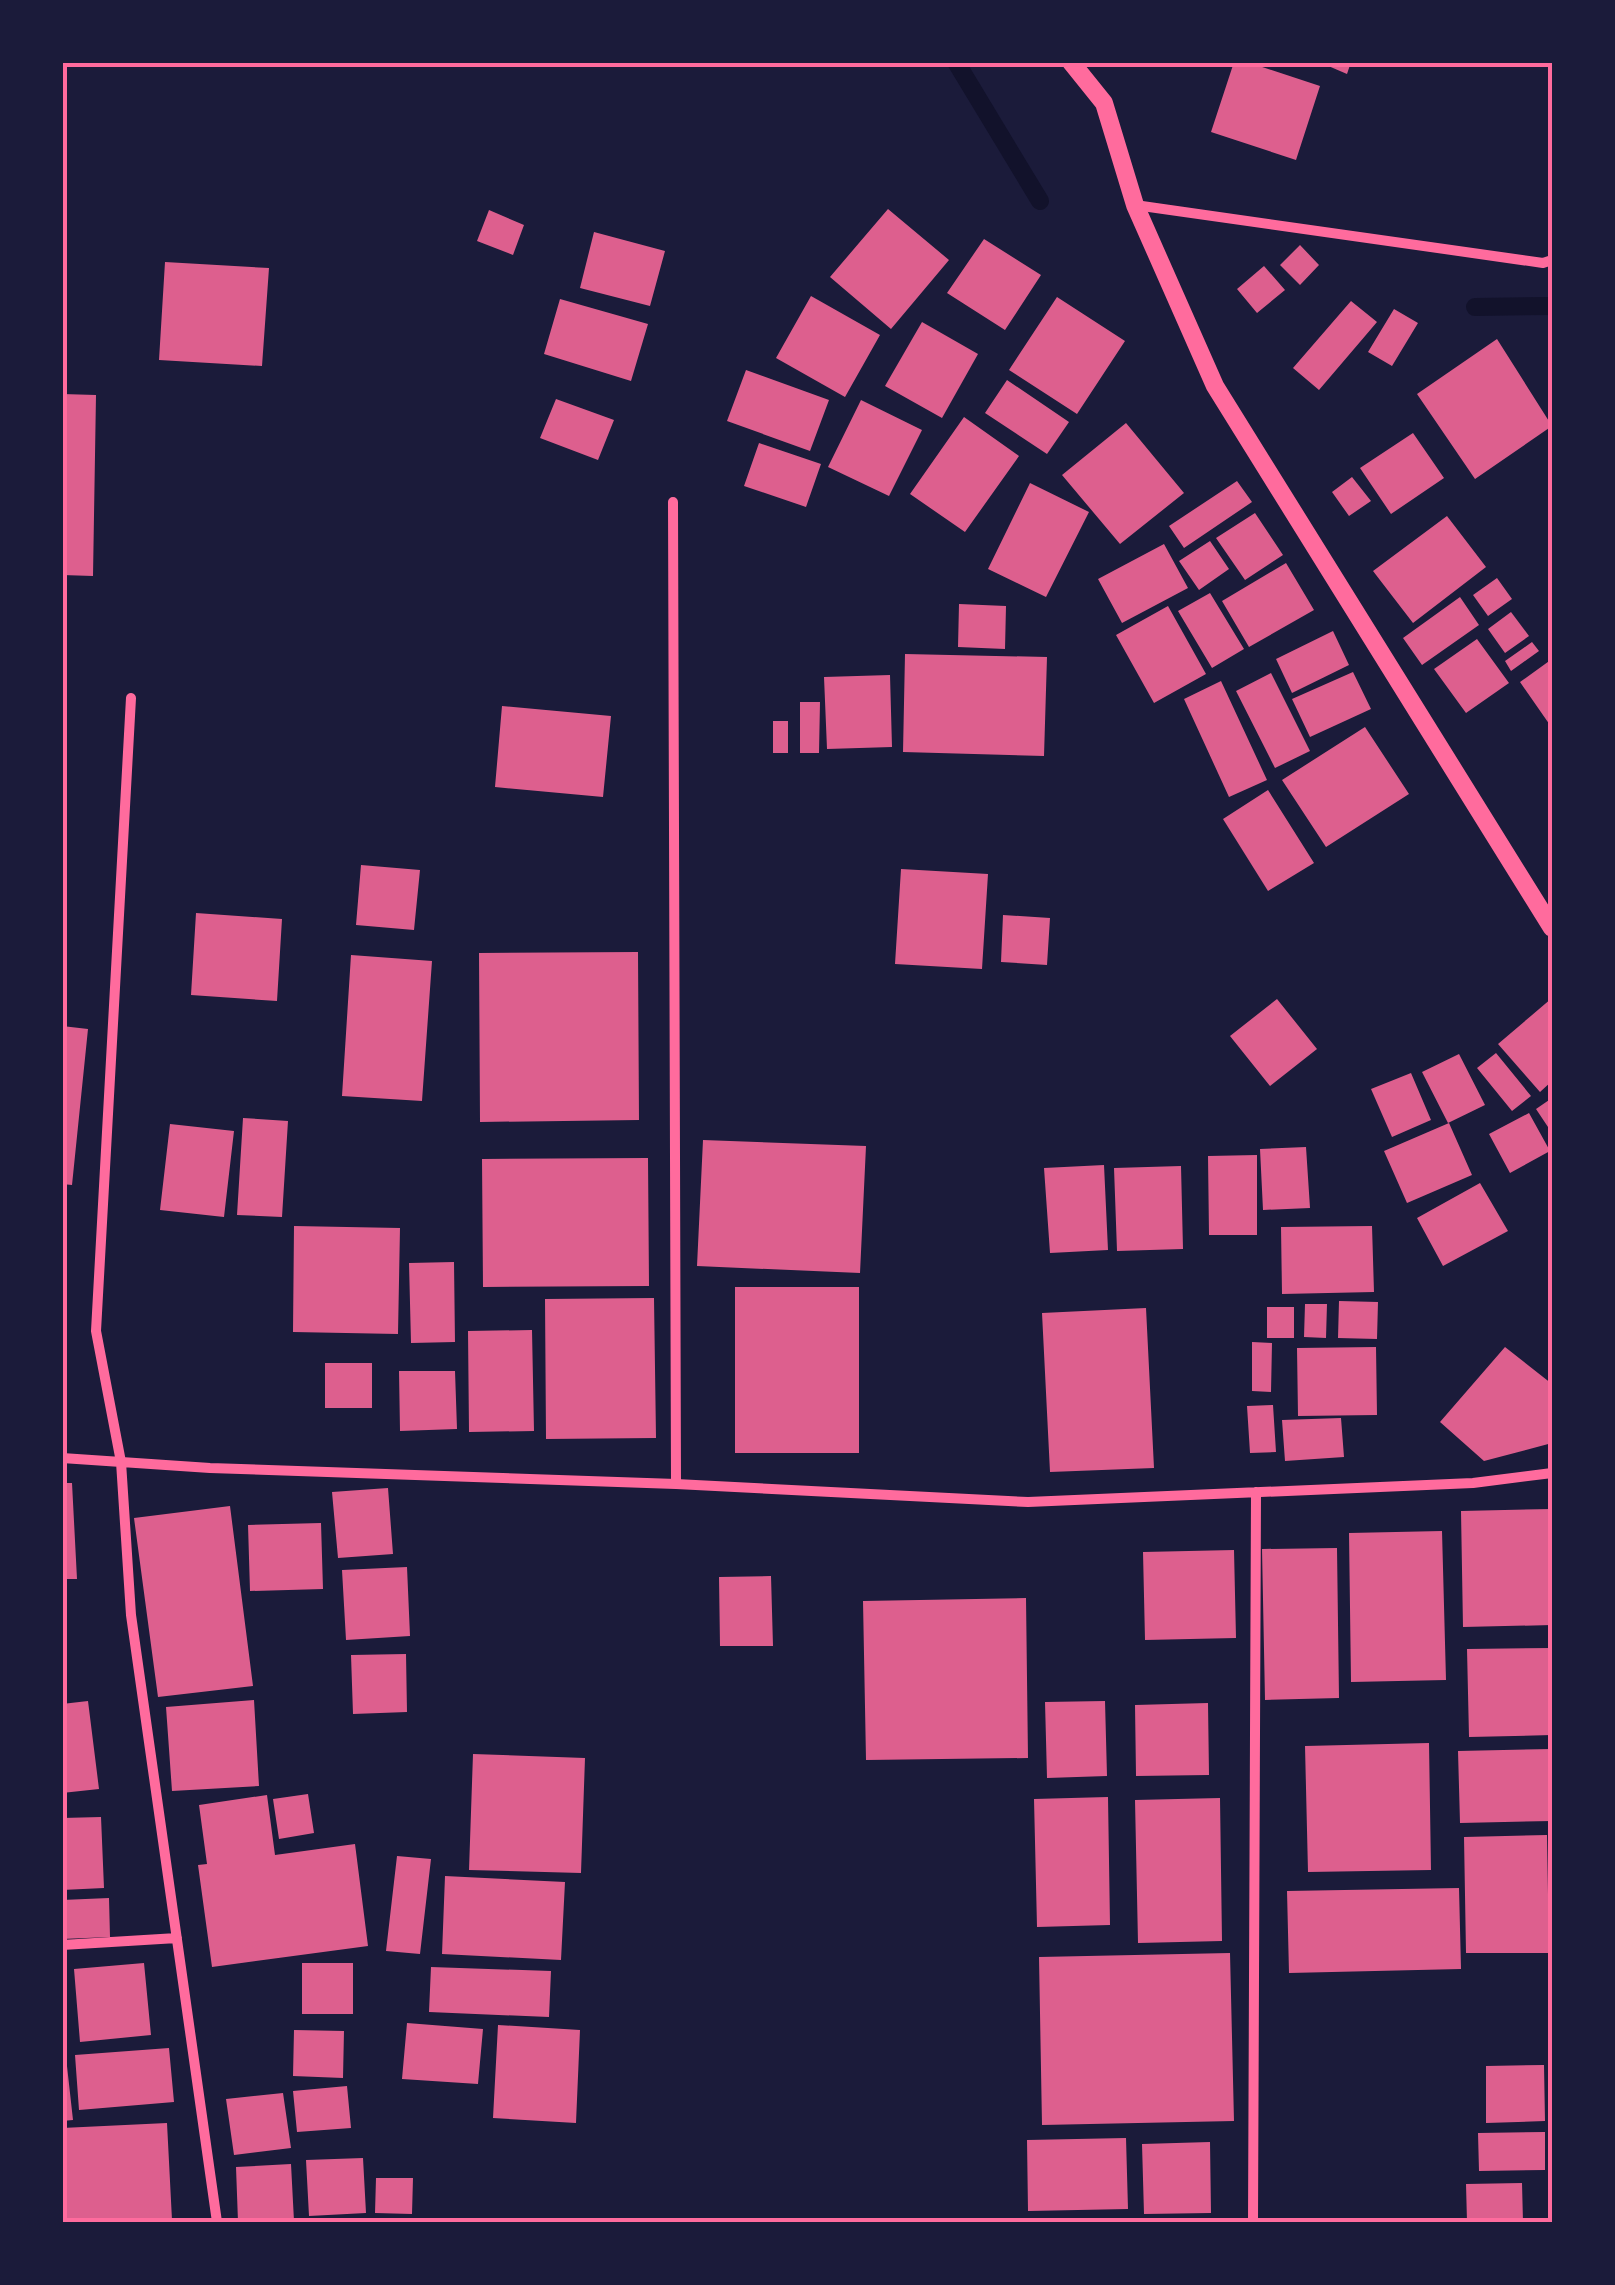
<svg xmlns="http://www.w3.org/2000/svg" width="1615" height="2285" font-family="'Crimson Pro',serif">
	<style>
		.lines { fill: none; stroke-linecap: round; stroke-linejoin: round }
		.stream { stroke: #12122b; stroke-width: 18 }
		.building { fill: #dd5f8e }
		.minor { stroke: #ff6b9d; stroke-width: 10 }
		.tertiary { stroke: #ff6b9d; stroke-width: 18 }
		.neatline { fill: none; stroke: #ff6b9d; stroke-width: 4 }
	</style>
	<rect width="100%" height="100%" fill="#1b1b3a"/>
	<g class="lines">
		<!-- stream -->
		<path class="stream" d="M956,62L1040,201
			M1475,307L1552,306"/>
	</g>
	<!-- building -->
	<path class="building" d="M1234,62H1247L1320,86L1296,160L1211,132Z
		M1319,62H1351L1347,74Z
		M888,209L949,260L891,329L830,277Z
		M489,210L524,225L513,255L477,241Z
		M594,232L665,251L650,306L580,288Z
		M984,239L1041,275L1005,330L947,293Z
		M1300,245L1319,265L1300,285L1280,265Z
		M165,262L269,268L262,366L159,360Z
		M1264,266L1285,290L1257,313L1237,289Z
		M811,296L880,335L845,397L776,358Z
		M1057,297L1125,341L1077,414L1009,370Z
		M560,299L648,324L631,381L544,354Z
		M1351,301L1377,322L1319,390L1293,368Z
		M1394,309L1418,323L1392,366L1368,352Z
		M922,322L978,354L942,418L885,386Z
		M1497,339L1552,426L1475,479L1417,394Z
		M746,370L829,400L810,451L727,421Z
		M1007,380L1069,422L1047,454L985,413Z
		M62,394L96,395L93,576L62,575Z
		M556,399L614,420L598,460L540,438Z
		M861,400L922,430L889,496L828,467Z
		M964,417L1019,456L965,532L910,494Z
		M1126,423L1184,493L1120,544L1062,475Z
		M1413,433L1444,478L1391,514L1360,468Z
		M759,443L821,464L806,507L744,486Z
		M1352,477L1371,501L1349,516L1332,492Z
		M1237,481L1252,502L1184,548L1169,526Z
		M1030,483L1089,512L1046,597L988,569Z
		M1255,513L1283,555L1245,580L1216,538Z
		M1447,516L1486,567L1413,623L1373,571Z
		M1210,541L1229,569L1199,590L1179,561Z
		M1164,544L1188,588L1122,623L1098,579Z
		M1286,563L1314,610L1249,647L1222,601Z
		M1497,578L1512,599L1488,616L1473,595Z
		M1210,593L1244,649L1212,668L1178,611Z
		M1460,597L1479,625L1422,665L1403,638Z
		M959,604L1006,606L1005,649L958,647Z
		M1168,606L1206,674L1154,703L1116,635Z
		M1511,612L1529,636L1505,653L1488,629Z
		M1333,631L1349,665L1292,693L1276,659Z
		M1477,639L1509,683L1466,713L1434,669Z
		M1532,642L1539,651L1511,671L1505,661Z
		M905,654L1047,657L1044,756L903,752Z
		M1552,659V728L1520,682Z
		M1353,672L1371,709L1310,737L1292,699Z
		M1271,673L1310,751L1275,768L1236,691Z
		M890,675L892,747L827,749L824,677Z
		M1221,681L1267,780L1229,797L1184,699Z
		M800,702H820L819,753H800Z
		M502,706L611,716L603,797L495,787Z
		M773,721H788V753H773Z
		M1365,727L1409,794L1326,847L1282,780Z
		M1268,790L1314,863L1268,891L1223,819Z
		M361,865L420,870L414,930L356,925Z
		M901,869L988,874L982,969L895,964Z
		M196,913L282,919L277,1001L191,995Z
		M1003,915L1050,918L1047,965L1001,962Z
		M638,952L639,1120L480,1122L479,953Z
		M351,955L432,961L422,1101L342,1096Z
		M1552,998V1081L1540,1092L1498,1044Z
		M1277,999L1317,1049L1270,1086L1230,1036Z
		M62,1026L88,1029L72,1185L62,1184Z
		M1496,1053L1531,1096L1512,1111L1477,1068Z
		M1459,1054L1485,1105L1448,1123L1422,1072Z
		M1411,1073L1431,1120L1392,1137L1371,1089Z
		M1552,1098V1133L1536,1109Z
		M1529,1113L1550,1151L1510,1173L1489,1134Z
		M243,1118L288,1121L282,1217L237,1215Z
		M1449,1123L1472,1175L1407,1203L1384,1151Z
		M170,1124L234,1131L224,1217L160,1210Z
		M703,1140L866,1146L860,1273L697,1266Z
		M1306,1147L1310,1208L1263,1210L1260,1149Z
		M1257,1155V1235H1209L1208,1156Z
		M648,1158L649,1286L483,1287L482,1159Z
		M1104,1165L1108,1250L1050,1253L1044,1168Z
		M1181,1166L1183,1249L1117,1251L1114,1168Z
		M1480,1183L1508,1231L1443,1266L1417,1218Z
		M294,1226L400,1228L398,1334L293,1332Z
		M1372,1226L1374,1292L1282,1294L1281,1227Z
		M454,1262L455,1342L411,1343L409,1263Z
		M735,1287H859V1453H735Z
		M654,1298L656,1438L546,1439L545,1299Z
		M1339,1301L1378,1302L1377,1339L1338,1338Z
		M1305,1304H1327L1326,1338L1304,1337Z
		M1267,1307H1294V1338H1267Z
		M1146,1308L1154,1468L1050,1472L1042,1313Z
		M532,1330L534,1431L469,1432L468,1331Z
		M1252,1342L1272,1343L1271,1392L1252,1391Z
		M1376,1347L1377,1415L1298,1416L1297,1348Z
		M1505,1347L1552,1384V1443L1484,1461L1440,1422Z
		M325,1363H372V1408H325Z
		M399,1371H455L457,1429L400,1431Z
		M1273,1405L1276,1452L1250,1453L1247,1406Z
		M1341,1418L1344,1457L1285,1461L1282,1420Z
		M62,1483H72L77,1579H62Z
		M388,1488L393,1554L338,1558L332,1492Z
		M230,1506L253,1686L158,1697L134,1518Z
		M1552,1509V1625L1463,1627L1461,1511Z
		M321,1523L323,1589L250,1591L248,1525Z
		M1442,1531L1446,1680L1351,1682L1349,1533Z
		M1337,1548L1339,1698L1265,1700L1262,1549Z
		M1234,1550L1236,1638L1145,1640L1143,1552Z
		M407,1567L410,1636L346,1640L342,1570Z
		M771,1576L773,1646H720L719,1577Z
		M1026,1598L1028,1758L866,1760L863,1601Z
		M1552,1648V1735L1469,1737L1467,1649Z
		M406,1654L407,1712L353,1714L351,1655Z
		M254,1700L259,1786L172,1791L166,1707Z
		M88,1701L99,1789L62,1793V1704Z
		M1105,1701L1107,1776L1047,1778L1045,1702Z
		M1208,1703L1209,1775L1136,1776L1135,1705Z
		M1429,1743L1431,1870L1308,1872L1305,1746Z
		M1552,1749V1821L1460,1823L1458,1751Z
		M473,1754L585,1758L581,1873L469,1870Z
		M308,1794L314,1833L279,1839L273,1799Z
		M267,1795L275,1855L355,1844L368,1946L212,1967L198,1865L207,1864L199,1805Z
		M1108,1797L1110,1925L1037,1927L1034,1799Z
		M1220,1798L1222,1941L1138,1943L1135,1800Z
		M101,1817L104,1888L62,1890V1818Z
		M1547,1835L1549,1953H1466L1464,1837Z
		M397,1856L431,1859L420,1954L386,1951Z
		M445,1876L565,1882L561,1960L442,1954Z
		M1459,1888L1461,1969L1289,1973L1287,1891Z
		M109,1898L110,1937L62,1939V1900Z
		M1230,1953L1234,2121L1042,2125L1039,1957Z
		M144,1963L151,2035L80,2042L74,1969Z
		M302,1963H353V2014H302Z
		M431,1967L551,1971L549,2017L429,2012Z
		M407,2023L483,2029L478,2084L402,2079Z
		M498,2025L580,2030L576,2123L493,2118Z
		M294,2030L344,2031L343,2078L293,2076Z
		M169,2048L174,2102L79,2110L75,2055Z
		M62,2057H66L73,2120L62,2121Z
		M1544,2065L1545,2121L1486,2123V2066Z
		M347,2086L351,2128L297,2132L293,2091Z
		M283,2093L291,2148L234,2155L226,2099Z
		M167,2123L172,2220L62,2222V2128Z
		M1545,2132V2170L1479,2171L1478,2133Z
		M1126,2138L1128,2209L1028,2211L1027,2140Z
		M1210,2142L1211,2213L1144,2214L1142,2144Z
		M363,2158L366,2213L309,2216L306,2160Z
		M291,2164L294,2221L238,2222L236,2167Z
		M376,2178H413L412,2214L375,2213Z
		M1522,2183L1523,2222H1467L1466,2184Z"/>
	<g class="lines">
		<!-- minor -->
		<path class="minor" d="M1135,205L1543,263L1552,260
			M673,502L676,1484
			M131,698L96,1331L121,1462L131,1615L217,2222
			M62,1458L210,1468L676,1484L1028,1502L1473,1483L1552,1473
			M62,1945L177,1938
			M1253,2222L1256,1492"/>
		<!-- tertiary -->
		<path class="tertiary" d="M1071,62L1104,103L1135,205L1215,386L1552,928"/>
	</g>
	<!-- border -->
	<rect width="1615" height="2285" fill="none" stroke="#1b1b3a" stroke-width="130"/>
	<rect x="65" y="65" width="1485" height="2155" class="neatline"/>
</svg>
